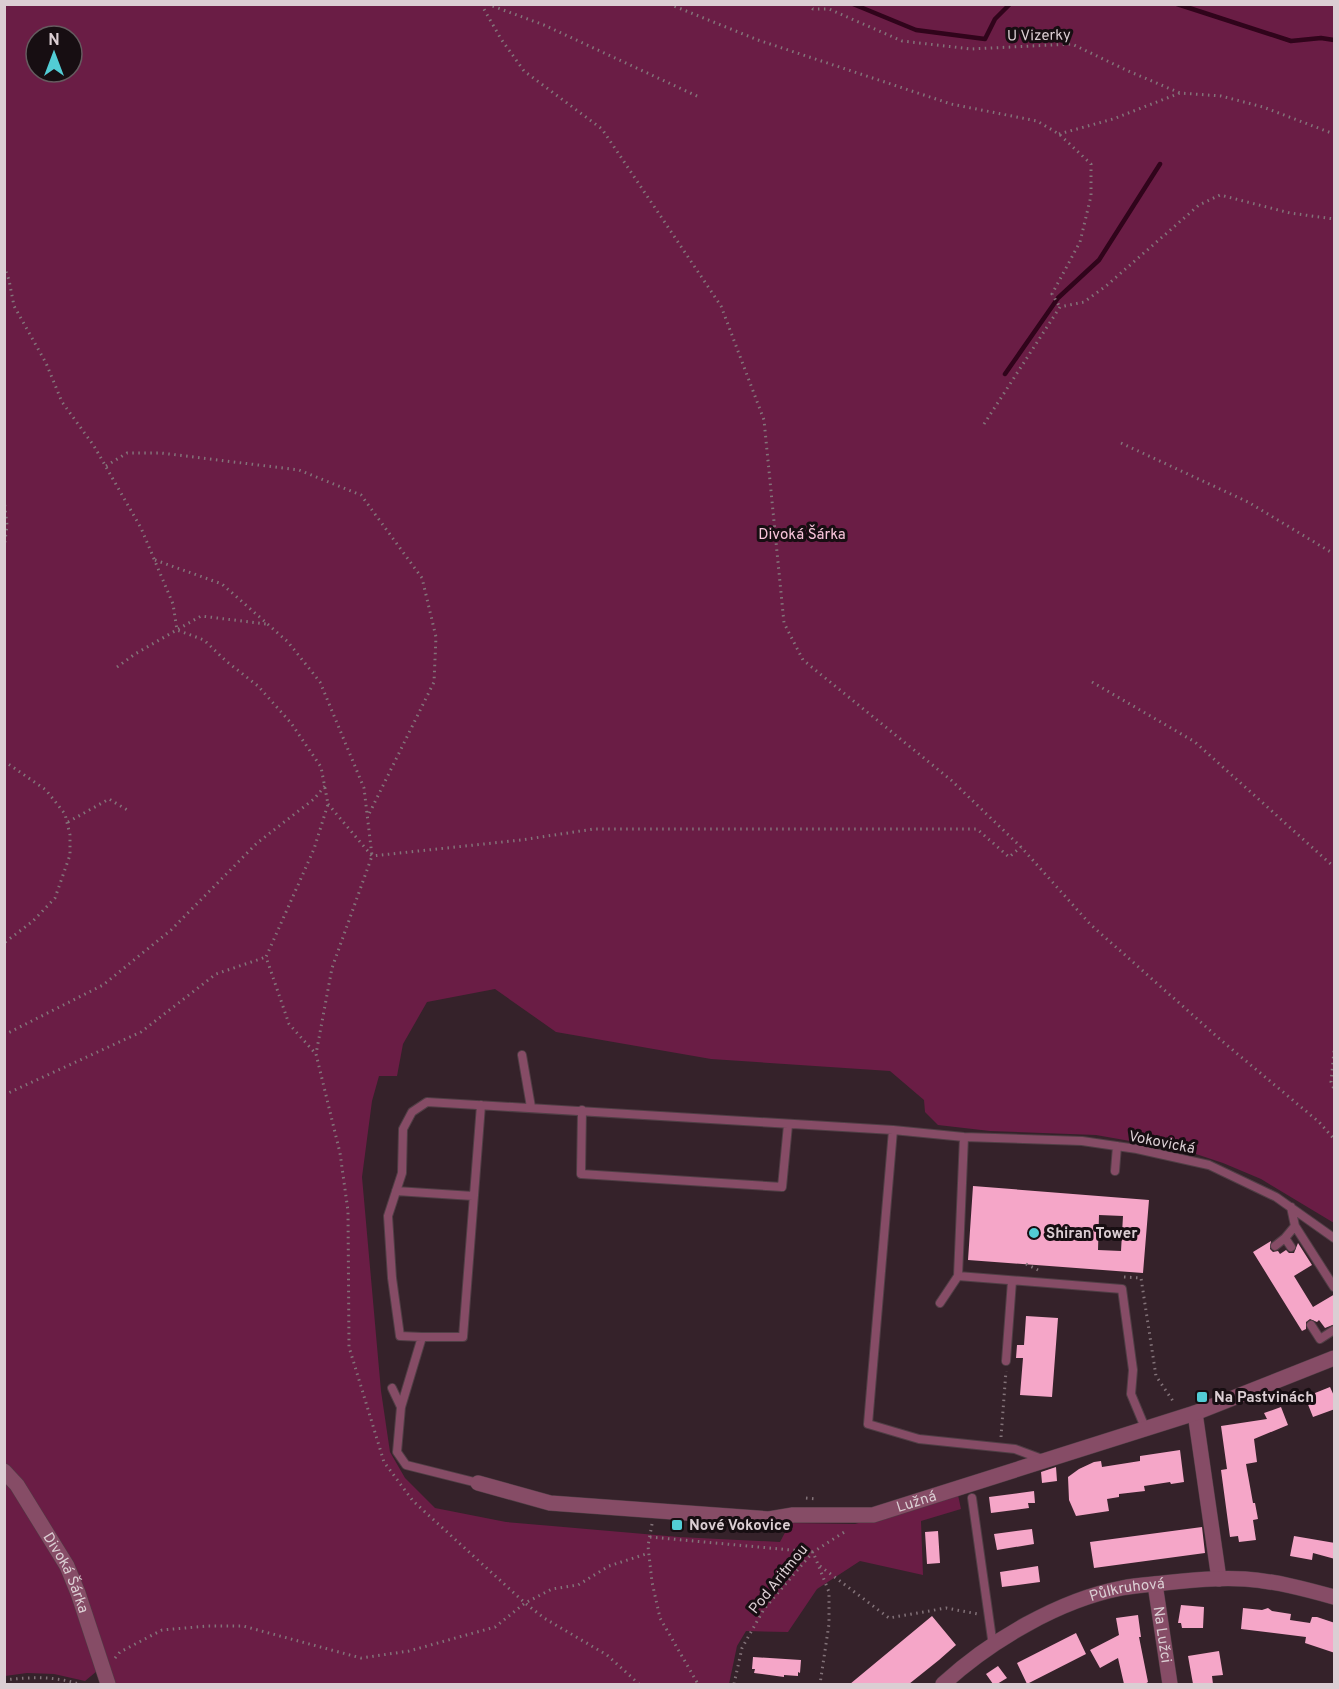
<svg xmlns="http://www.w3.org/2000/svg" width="1339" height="1689" font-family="Overpass,sans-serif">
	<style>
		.green { fill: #6a1d45; fill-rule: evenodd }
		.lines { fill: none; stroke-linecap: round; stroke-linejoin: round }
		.stream { stroke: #30041b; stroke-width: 4.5 }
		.building { fill: #f5a6c8; fill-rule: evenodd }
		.lane-casing { stroke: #503e45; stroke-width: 10 }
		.street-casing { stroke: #503e45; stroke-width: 16 }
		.path { stroke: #837379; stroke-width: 3; stroke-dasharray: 1.5 4.5; stroke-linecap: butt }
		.lane { stroke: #864c66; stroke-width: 8 }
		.street { stroke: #864c66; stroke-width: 15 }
		.poi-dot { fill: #52ccd5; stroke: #170e12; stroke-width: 2 }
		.labels { text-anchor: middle; stroke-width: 6; stroke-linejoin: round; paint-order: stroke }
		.street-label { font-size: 15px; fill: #dbced3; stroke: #170e12 }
		.park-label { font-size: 15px; fill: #f8c5da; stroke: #170e12 }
		.poi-label { font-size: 15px; font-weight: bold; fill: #dbced3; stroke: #170e12; text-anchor: start }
	</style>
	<rect width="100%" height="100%" fill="#35222a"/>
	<!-- green -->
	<path class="green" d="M4,5H1334V1223L1261,1179L1223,1163L1187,1151L1096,1135L990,1131L938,1125L925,1112L924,1100L890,1071L711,1059L556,1032L495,989L427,1002L403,1044L397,1076H379L372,1101L362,1177L381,1391L390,1452L405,1478L435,1508L506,1522L679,1537L780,1542L790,1523L855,1524L958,1495L961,1509L921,1521L923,1575L860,1561L817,1589L788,1632L746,1631L737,1646L729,1684H112L97,1671L85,1681L54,1674L27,1673L5,1676ZM36,36H72V72H36Z"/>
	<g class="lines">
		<!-- stream -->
		<path class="stream" d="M853,4L916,30L985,39L995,19L1010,4
			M1177,4L1291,41L1321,38L1334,40
			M1005,374L1058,298L1099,260L1160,164"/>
	</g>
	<!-- building -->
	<path class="building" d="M973,1186L1149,1200L1143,1273L968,1260ZM1099,1215L1123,1216L1121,1251L1098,1250Z
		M1271,1241L1270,1249L1273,1252L1278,1251L1280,1254L1286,1250L1289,1253H1294L1298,1243L1312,1265L1294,1276L1313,1307L1335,1294V1324L1325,1328L1319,1320L1317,1322L1310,1319L1306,1322V1329L1302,1331L1253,1252Z
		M1026,1316L1058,1318L1052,1397L1020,1395L1023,1358H1016L1017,1345H1024Z
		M1330,1387L1335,1398V1409L1313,1417L1305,1397Z
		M1281,1407L1288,1425L1254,1439L1257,1462L1246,1464L1253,1503H1255L1258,1519L1253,1520L1256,1540L1239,1542L1238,1536L1230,1537L1221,1470L1227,1469L1221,1426L1267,1419L1264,1413Z
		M1180,1450L1184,1482L1171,1484L1170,1482L1144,1486L1145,1491L1119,1494V1497L1107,1499L1109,1511L1076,1516L1069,1500L1068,1477L1079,1469L1094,1462L1101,1461L1102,1467L1140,1461V1456Z
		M1056,1467L1057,1481L1042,1483L1041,1472Z
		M1034,1491L1035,1503H1028L1029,1508L991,1513L989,1497Z
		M1202,1527L1205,1553L1094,1568L1090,1542Z
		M1032,1529L1034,1544L997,1550L994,1534Z
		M938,1531L940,1563L927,1564L925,1532Z
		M1294,1536L1335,1543V1559L1313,1553L1312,1560L1290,1556Z
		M1038,1566L1040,1582L1002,1587L1000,1572Z
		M1181,1605L1204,1607L1203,1628H1182L1181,1623H1178Z
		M1243,1608L1262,1610L1268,1608L1272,1611L1291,1614L1290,1620L1310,1623L1312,1617H1317L1335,1623V1653L1305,1643L1306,1637L1241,1629Z
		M1138,1615L1141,1637H1139L1148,1682L1145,1684H1124L1118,1658L1100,1668L1090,1650L1119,1635L1116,1618Z
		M932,1616L956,1645L939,1660L909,1684H850Z
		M1076,1633L1086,1654L1027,1684L1017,1663Z
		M1219,1651L1223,1675L1212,1676L1213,1684H1193L1188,1656Z
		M753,1657L801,1660L800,1673L798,1672V1676L784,1675V1677L754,1673L755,1669H752Z
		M998,1666L1007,1678L997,1684H993L986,1674Z"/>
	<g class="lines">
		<!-- lane casing -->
		<g class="lane-casing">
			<path id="lane" d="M522,1055L531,1107
				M582,1110L581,1174L782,1187L788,1125
				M893,1130L868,1424L919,1439L1015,1449L1042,1459
				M964,1137L958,1276L1122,1289L1133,1370L1131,1394L1146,1430
				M1115,1171L1117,1146
				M396,1191L473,1196
				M1291,1207L1295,1226L1334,1287
				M1285,1238L1291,1247
				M1275,1246L1285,1238L1295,1226
				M940,1303L958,1276
				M1311,1325L1320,1339L1334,1330
				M422,1337H463L481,1105
				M1006,1361L1012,1281
				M392,1388L401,1407
				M478,1483L406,1465L397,1452L401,1407L422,1337L400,1336L392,1278L388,1216L402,1173L403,1129L412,1112L427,1102L893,1130L964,1137L1082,1141L1137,1149L1209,1165L1276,1197L1334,1238
				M972,1498L993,1646"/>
		</g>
		<!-- street casing -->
		<g class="street-casing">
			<g id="street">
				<path d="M1195,1413L1219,1579"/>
				<path id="s1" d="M4,1471L17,1485L67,1566L78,1593L108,1684"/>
				<path id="s2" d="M478,1483L550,1503L769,1519L793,1515H873L1195,1413L1334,1358"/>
				<path id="s3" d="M1155,1584L1170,1684"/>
				<path id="s4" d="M943,1684C990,1641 1059,1600 1122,1588C1132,1586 1143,1585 1154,1584C1184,1581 1215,1577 1245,1579C1275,1581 1305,1589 1334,1597"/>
			</g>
		</g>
		<!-- path -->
		<path class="path" d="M481,4L501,39L524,71L602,129L721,306L764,420L784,623L803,660L951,780L1021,847L1090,924L1222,1041L1319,1122L1334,1139
			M487,4L544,25L699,97
			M669,4L758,40L951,104L1037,121L1059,134L1091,164V196L1080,242L1052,294L1060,307
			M808,4L813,9H829L902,41L971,49L1072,44L1126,70L1180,93L1221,96L1263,107L1334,134
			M1059,134L1113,119L1180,93
			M4,266L9,280L14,306L46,363L62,402L94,446L141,528L173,604L177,630L204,640L226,661L258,686L291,723L321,767L328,804L314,849L266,957L289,1024L315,1053
			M984,424L1060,307L1084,302L1106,286L1199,205L1220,195L1290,213L1334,219
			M1121,443L1248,502L1334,554
			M106,466L127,453H161L299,470L361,495L422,578L436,637L434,682L368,816
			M4,499L7,525L4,549
			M155,560L222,584L288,642L320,682L364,788L372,856L332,968L316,1054L340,1153L348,1211L349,1347L384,1462L413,1501L525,1603L544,1618L607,1655L639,1684
			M117,667L135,654L201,616L266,624
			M1092,682L1195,742L1334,867
			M4,761L46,790L65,814L70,835V855L55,898L33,921L4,943
			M328,804L372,856L521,840L594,829H977L1009,857L1021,847
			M68,822L109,799L129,811
			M4,1035L103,985L171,930L257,843L314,799L325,786
			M1334,1051L1331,1082L1334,1089
			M4,1095L141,1032L216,974L266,957
			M1026,1264L1038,1270
			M1124,1277L1141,1278L1156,1376L1175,1404
			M1001,1437L1006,1371
			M806,1498L816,1499
			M652,1524L648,1546L652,1582L660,1618L698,1684
			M650,1537L813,1552L829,1592V1624L820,1684
			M820,1566L889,1618L946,1608L978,1614
			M115,1658L120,1652L162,1630L208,1626H243L361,1658L409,1651L495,1627L525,1603L552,1589L578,1585L609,1566L649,1553
			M4,1680C31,1677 54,1676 79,1684
			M734,1684L742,1648L764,1609L813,1552L846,1531"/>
		<!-- lane -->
		<use href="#lane" class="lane"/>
		<!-- street -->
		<use href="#street" class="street"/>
	</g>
	<!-- markers -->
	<g class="poi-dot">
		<circle cx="1034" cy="1233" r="6"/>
		<rect x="1196" y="1391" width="12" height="12" rx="3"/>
		<rect x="671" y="1519" width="12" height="12" rx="3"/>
	</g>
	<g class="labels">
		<!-- street labels -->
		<g class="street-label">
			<text transform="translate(1039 35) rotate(-1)" y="5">U Vizerky</text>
			<text transform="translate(1162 1142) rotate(11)" y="5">Vokovická</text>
			<text dy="5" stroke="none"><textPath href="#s2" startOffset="444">Lužná</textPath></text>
			<text dy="5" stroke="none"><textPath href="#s1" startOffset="120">Divoká Šárka</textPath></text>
			<text transform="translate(778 1579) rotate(-51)" y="5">Pod Aritmou</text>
			<text dy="5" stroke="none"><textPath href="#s4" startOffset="210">Půlkruhová</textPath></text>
			<text dy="5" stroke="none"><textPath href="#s3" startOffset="51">Na Lužci</textPath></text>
		</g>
		<!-- park labels -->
		<g class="park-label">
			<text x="802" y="539">Divoká Šárka</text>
		</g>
		<!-- poi labels -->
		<g class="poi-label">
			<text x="1046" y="1238">Shiran Tower</text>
			<text x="1214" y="1402">Na Pastvinách</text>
			<text x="689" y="1530">Nové Vokovice</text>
		</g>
	</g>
	<!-- border -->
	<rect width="1339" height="1689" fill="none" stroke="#dbced3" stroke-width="12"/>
	<!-- north arrow -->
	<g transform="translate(54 54)"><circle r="28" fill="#170e12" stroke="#655b5f" stroke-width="1.5"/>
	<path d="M0-4.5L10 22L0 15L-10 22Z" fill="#52ccd5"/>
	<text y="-9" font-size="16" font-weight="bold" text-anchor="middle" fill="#dbced3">N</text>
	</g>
</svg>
